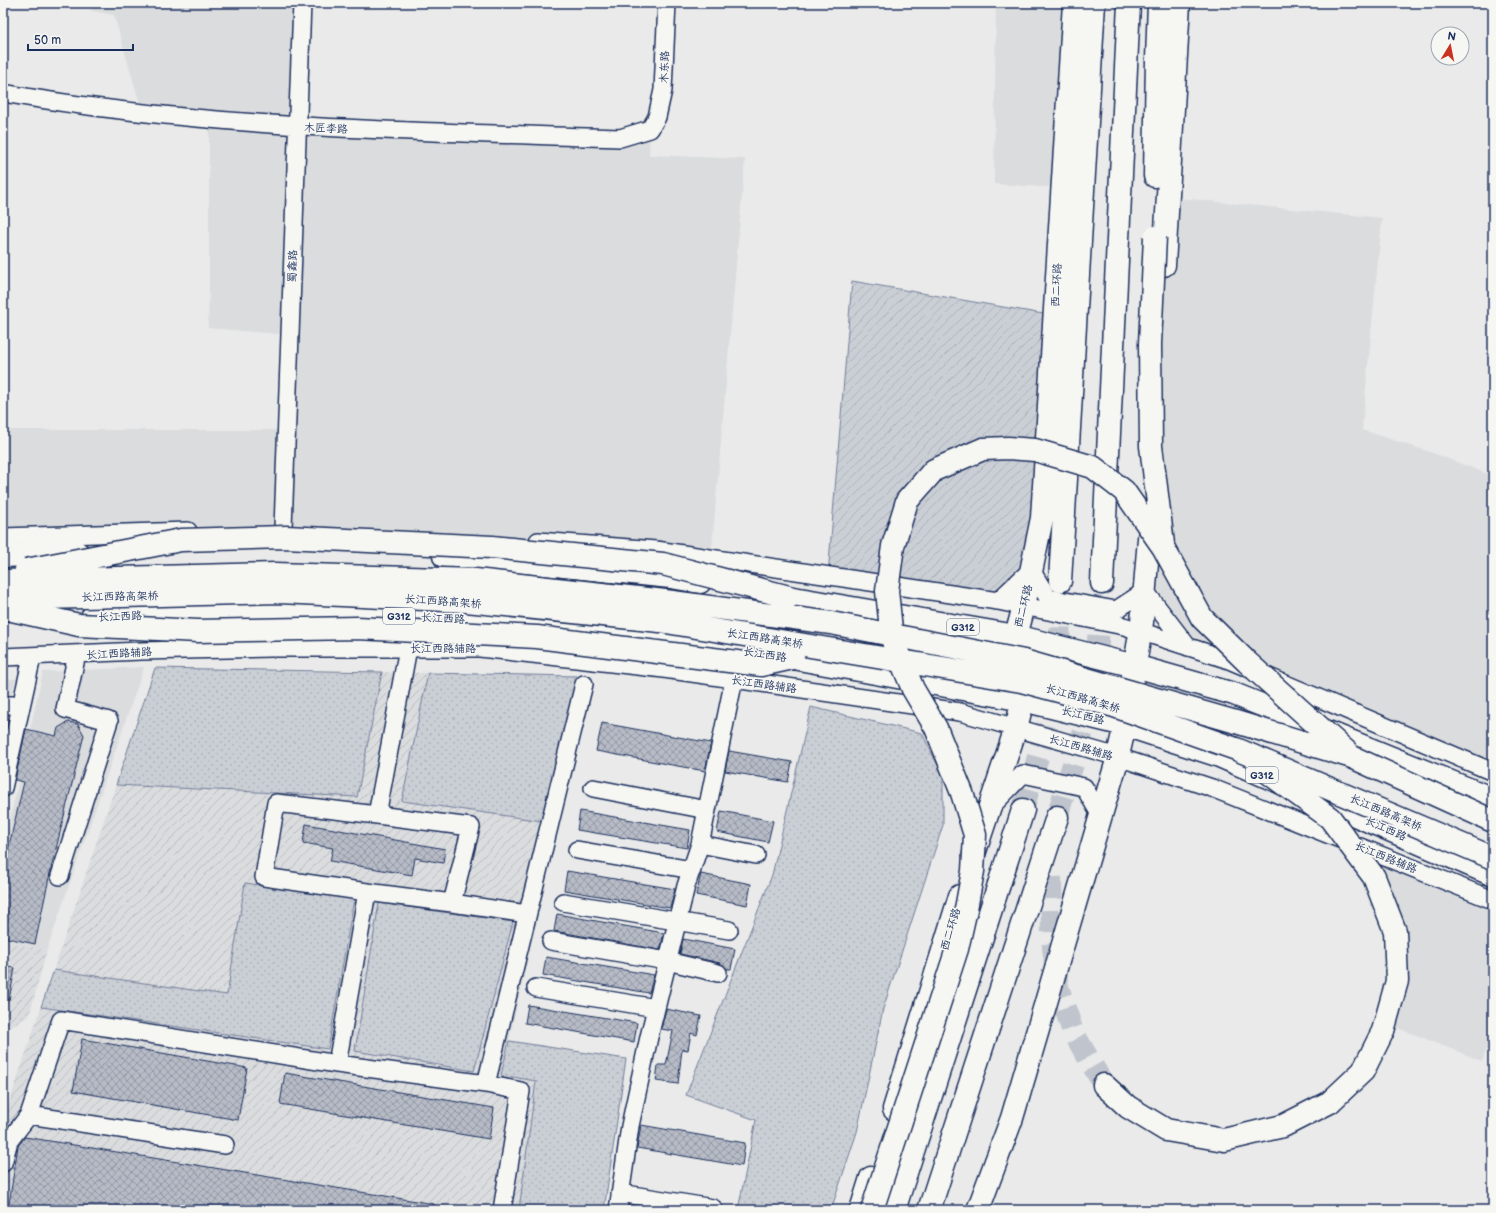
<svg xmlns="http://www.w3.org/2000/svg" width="1496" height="1213" font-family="'Balsamiq Sans','LXGW WenKai TC',sans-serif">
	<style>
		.built { fill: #dadcde }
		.industrial { fill: url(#industrial-furrows) }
		.grass { fill: url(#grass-dots); stroke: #727e9a }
		.garden { fill: url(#garden-furrows); stroke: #727e9a }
		.building { fill: url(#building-cross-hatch); stroke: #1b2f5e }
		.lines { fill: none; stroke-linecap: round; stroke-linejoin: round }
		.highway-tunnel { stroke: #c0c5cd; stroke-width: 22; stroke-dasharray: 22 11; stroke-linecap: butt }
		.minor-casing { stroke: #1b2f5e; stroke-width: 20 }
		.highway-casing { stroke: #1b2f5e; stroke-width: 25 }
		.minor { stroke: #f6f6f2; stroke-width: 17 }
		.highway { stroke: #f6f6f2; stroke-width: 22 }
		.highway-bridge-casing { stroke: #1b2f5e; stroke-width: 25; stroke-linecap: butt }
		.highway-bridge { stroke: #f6f6f2; stroke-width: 22 }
		.labels { text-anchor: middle; stroke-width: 3.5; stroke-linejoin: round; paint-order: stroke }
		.shield { fill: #f6f6f2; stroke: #5d6b8a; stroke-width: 1 }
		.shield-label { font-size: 10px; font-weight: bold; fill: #1b2f5e }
		.street-label { font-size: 11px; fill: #1b2f5e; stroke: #f6f6f2 }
	</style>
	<defs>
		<pattern id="industrial-furrows" width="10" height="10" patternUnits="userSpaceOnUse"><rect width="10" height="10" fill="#dadcde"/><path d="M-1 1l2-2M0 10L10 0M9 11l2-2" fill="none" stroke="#babdc1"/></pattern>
		<pattern id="grass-dots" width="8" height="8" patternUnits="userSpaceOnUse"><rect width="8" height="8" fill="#caced5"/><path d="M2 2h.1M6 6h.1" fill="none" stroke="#adb1b9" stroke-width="1.8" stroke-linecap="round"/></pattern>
		<pattern id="garden-furrows" width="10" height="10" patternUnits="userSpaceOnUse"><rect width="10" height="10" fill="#caced5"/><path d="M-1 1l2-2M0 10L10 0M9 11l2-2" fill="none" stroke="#adb1b9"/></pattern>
		<pattern id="building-cross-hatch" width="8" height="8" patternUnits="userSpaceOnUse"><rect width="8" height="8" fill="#b6bbc6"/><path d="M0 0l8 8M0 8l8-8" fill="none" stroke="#9398a4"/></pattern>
	</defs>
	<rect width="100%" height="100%" fill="#e9eae9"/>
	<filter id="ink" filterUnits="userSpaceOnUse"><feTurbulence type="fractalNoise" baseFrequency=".025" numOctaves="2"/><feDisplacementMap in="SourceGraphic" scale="8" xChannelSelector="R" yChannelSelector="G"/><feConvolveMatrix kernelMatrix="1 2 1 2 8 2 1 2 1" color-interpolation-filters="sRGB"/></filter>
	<g filter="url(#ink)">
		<!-- built -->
		<path class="built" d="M89,3H302L297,126L620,138L650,129L649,155L745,159L711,558L3,537V430H287L290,335L208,328L209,289V119L143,114L114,15L92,11Z
			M996,3H1074L1062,188L994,184Z
			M1168,197L1382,218L1362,430L1430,452L1493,476V772L1188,647L1145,591Z
			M144,667L47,950L3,941V851L43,672Z
			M3,679H16L3,731Z
			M1348,842L1493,900V1033L1482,1061L1385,1023L1395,931Z"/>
		<!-- industrial -->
		<path class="industrial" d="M155,668L593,676L509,1040L626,1059L604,1210H3V1121Z
			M3,941L47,950L29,1016L8,1029L3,1049Z"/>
		<!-- grass -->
		<path class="grass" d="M155,668L382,672L357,797L116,785Z
			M428,673L577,676L542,821L402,801Z
			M811,707L922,733L943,776V825L883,1009L857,1132L831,1210H738L756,1120L686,1095L772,875Z
			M245,883L354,899L328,1049L41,1007L54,970L227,995Z
			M379,903L513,922L474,1071L355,1051Z
			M509,1041L626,1059L604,1210H519L536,1081L501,1075Z"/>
		<!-- garden -->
		<path class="garden" d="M852,281L1055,316L1031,570L998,601L828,575Z"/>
		<!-- building -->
		<path class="building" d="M68,722L78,724L84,735L50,873L35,944L3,937V871L24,782L15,780L26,729L56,736L58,728Z
			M602,723L711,743L705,771L596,751Z
			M729,751L792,762L788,782L725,771Z
			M580,811L690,830L687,848L577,830Z
			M721,811L773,821L768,842L717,832Z
			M306,824L445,849L443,863L415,858L412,875L330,861L333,848L303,843Z
			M567,871L675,889L670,908L564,890Z
			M701,874L751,884L747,905L696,895Z
			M557,914L664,933L660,950L554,931Z
			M683,939L735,949L731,969H727L720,963L680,954Z
			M546,957L654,975L649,993L543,975Z
			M3,966L15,968L9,1000H3Z
			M528,1005L637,1023L634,1042L525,1023Z
			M666,1009L701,1016L697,1035L691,1033L688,1050L682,1049L678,1084L656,1081L658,1065H666L673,1031L661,1029Z
			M82,1039L247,1068L238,1120L73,1091Z
			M285,1073L494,1108L489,1139L280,1104Z
			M641,1125L745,1143L742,1166L637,1148Z
			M25,1137L434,1204V1210H8L18,1146Z"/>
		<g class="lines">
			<!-- highway-tunnel -->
			<path class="highway-tunnel" d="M1023,810L1047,725L1059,662L1060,593
				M1057,817L1083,731L1096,670L1102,583
				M1051,877L1052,939L1058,987L1073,1032L1104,1085"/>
			<!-- minor casing -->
			<g class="minor-casing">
				<path id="minor" d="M3,93C206,129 414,131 620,138L650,129L657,117L663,90L667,3
					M283,528L302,3
					M3,537L188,531
					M538,541L656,550L998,601L1124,626L1229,660L1493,772
					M998,601L1031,570L1048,598L1116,610L1145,591L1188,647
					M3,657L141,651L270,648H480L664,669L960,712L1118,757L1212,788L1493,900
					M3,705H21
					M3,788L32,657
					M593,788L707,810
					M991,807L1023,774L1084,787L1101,816
					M700,844L756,855
					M577,850L692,870
					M60,876L109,721L65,709L77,654
					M367,892L452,903L471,827L377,815
					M563,902L729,930
					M452,903L527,914
					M551,941L667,961L718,973
					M536,988L656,1008
					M337,1064L486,1084
					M225,1145L29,1115L61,1020L337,1064L367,892L264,877L276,803L377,815L408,648
					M3,1163L9,1141L29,1115
					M620,1193L713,1208V1210
					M502,1210L521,1091L486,1084L584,684
					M618,1210L630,1126L649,1037L686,886L700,844L734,679"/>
			</g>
			<!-- highway casing -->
			<g class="highway-casing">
				<path id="highway" d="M1155,176L1157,60L1159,3
					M1164,265L1179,3
					M3,556L78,553
					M444,556L473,557L671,577L700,582
					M1060,581L1094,3
					M1102,583L1129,3
					M770,594L1016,636L1135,666L1234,694L1493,799
					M92,617L273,611L458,618L664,637L793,658L1023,700L1125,725L1217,755L1493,875
					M1017,650L1016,636L1024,606L1042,518L1074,3
					M974,854L1016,728L1023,700L1022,686
					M1104,1085L1128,1107L1166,1130L1224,1140L1283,1126L1330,1102
					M894,1109L960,896
					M861,1210L871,1178
					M894,1210L1023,810
					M929,1210L1057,817
					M978,1210L1012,1118L1116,764L1125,725L1142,622L1151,515"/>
			</g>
			<!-- minor -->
			<use href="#minor" class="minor"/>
			<!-- highway -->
			<use href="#highway" class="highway"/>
			<!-- highway-bridge casing -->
			<g class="highway-bridge-casing">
				<path id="highway-bridge" d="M1155,237L1150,344L1151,446L1163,544
					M26,570L181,540L286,537L492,547L663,564L789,597
					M3,581L275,574L475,580L665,601L831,623L1024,661L1236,722L1352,757L1493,821
					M3,599L280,592L466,601L660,621L1021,681L1114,706L1236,749L1493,858
					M3,608L79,625L198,631L357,628L537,637L761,665L793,658
					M1266,771L1330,818L1374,877L1395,931L1397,981L1383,1031L1363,1071L1330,1102
					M872,1210L957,949L966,909L973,871L975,835L962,793L936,728L913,689L892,639L887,591L893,546L907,501L934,470L983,449L1008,448L1035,450L1093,467L1124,491L1163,547L1202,618L1247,662L1348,753"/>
			</g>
			<!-- highway-bridge -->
			<use href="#highway-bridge" class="highway-bridge"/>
		</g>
	</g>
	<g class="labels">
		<!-- shield labels -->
		<g class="shield">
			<rect x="383" y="608" width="32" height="16" rx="3"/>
			<rect x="947" y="619" width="32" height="16" rx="3"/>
			<rect x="1246" y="767" width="32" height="16" rx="3"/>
		</g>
		<g class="shield-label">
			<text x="399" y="620">G312</text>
			<text x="963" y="631">G312</text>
			<text x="1262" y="779">G312</text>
		</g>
		<!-- street labels -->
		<g class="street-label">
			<text transform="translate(664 67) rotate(-88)" y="4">木东路</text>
			<text transform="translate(326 128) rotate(2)" y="4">木匠李路</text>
			<text transform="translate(292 266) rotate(-88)" y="4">蜀鑫路</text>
			<text transform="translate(1056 285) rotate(-87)" y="4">西二环路</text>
			<text transform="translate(120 596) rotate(-1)" y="4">长江西路高架桥</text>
			<text transform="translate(443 601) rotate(4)" y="4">长江西路高架桥</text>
			<text transform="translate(1023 606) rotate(-76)" y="4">西二环路</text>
			<text transform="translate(120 616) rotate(-2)" y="4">长江西路</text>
			<text transform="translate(443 618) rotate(3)" y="4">长江西路</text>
			<text transform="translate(765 638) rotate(9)" y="4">长江西路高架桥</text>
			<text x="443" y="652">长江西路辅路</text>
			<text transform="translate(119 653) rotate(-3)" y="4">长江西路辅路</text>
			<text transform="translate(765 654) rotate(9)" y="4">长江西路</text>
			<text transform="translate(764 684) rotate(8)" y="4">长江西路辅路</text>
			<text transform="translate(1083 698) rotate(16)" y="4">长江西路高架桥</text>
			<text transform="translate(1083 715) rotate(14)" y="4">长江西路</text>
			<text transform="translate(1081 747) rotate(16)" y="4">长江西路辅路</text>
			<text transform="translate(1386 812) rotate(23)" y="4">长江西路高架桥</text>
			<text transform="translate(1386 828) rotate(24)" y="4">长江西路</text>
			<text transform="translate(1386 857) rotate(22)" y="4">长江西路辅路</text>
			<text transform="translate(950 929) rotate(-73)" y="4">西二环路</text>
		</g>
	</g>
	<!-- margin -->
	<rect width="1496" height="1213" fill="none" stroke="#f6f6f2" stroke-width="16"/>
	<rect x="8" y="8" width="1480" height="1197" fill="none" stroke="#1b2f5e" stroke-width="1.5" filter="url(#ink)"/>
	<!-- north arrow -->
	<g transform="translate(1450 46) rotate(10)"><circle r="19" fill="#f6f6f2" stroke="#9ea6b7"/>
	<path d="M0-3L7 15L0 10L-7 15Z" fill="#c8321e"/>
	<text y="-6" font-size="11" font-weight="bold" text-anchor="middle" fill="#1b2f5e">N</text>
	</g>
	<!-- scale -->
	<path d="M28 44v6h105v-6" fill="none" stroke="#1b2f5e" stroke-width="2"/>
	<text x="34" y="44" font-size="12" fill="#1b2f5e" stroke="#f6f6f2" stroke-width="3" paint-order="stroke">50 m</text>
</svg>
